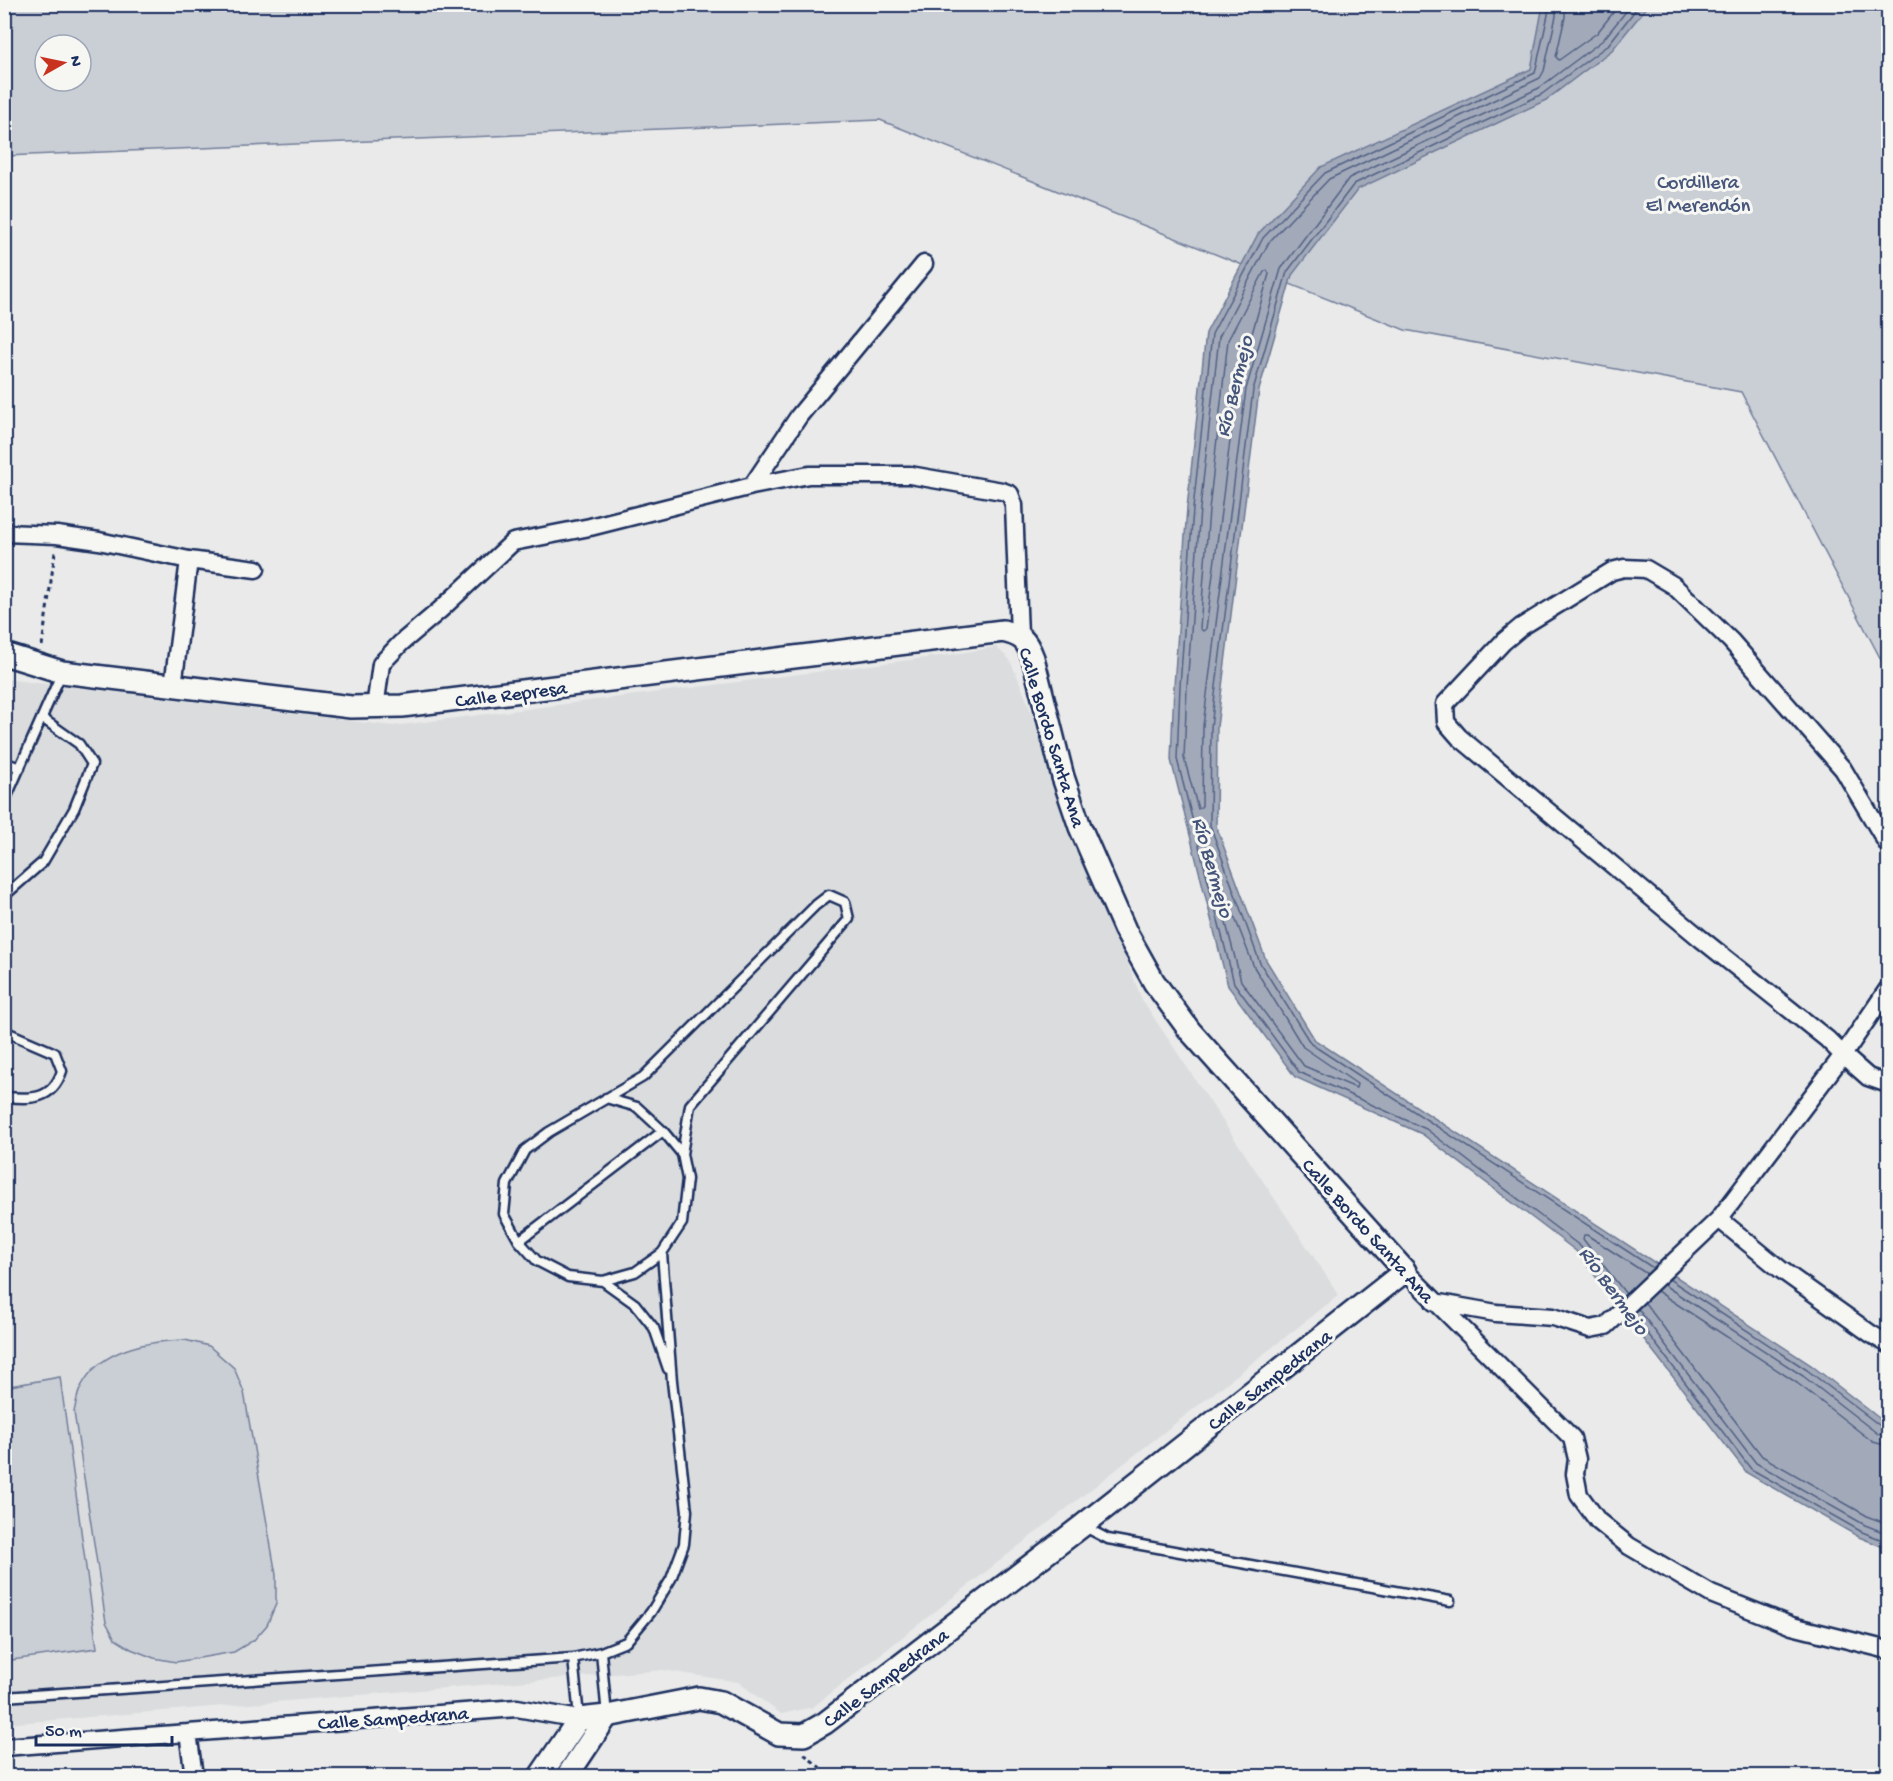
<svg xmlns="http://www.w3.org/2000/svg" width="1893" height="1781" font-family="'Gochi Hand',sans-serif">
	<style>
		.built { fill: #dadcde }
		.green { fill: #caced5; stroke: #727e9a; stroke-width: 1.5; fill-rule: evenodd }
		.water { fill: #a2aaba; stroke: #6c7995; stroke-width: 1.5 }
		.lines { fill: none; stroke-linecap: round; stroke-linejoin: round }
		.shore { stroke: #516083; stroke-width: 1.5 }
		.service-casing { stroke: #1b2f5e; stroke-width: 13 }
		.minor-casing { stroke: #1b2f5e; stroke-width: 21 }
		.tertiary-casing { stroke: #1b2f5e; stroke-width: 26 }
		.path { stroke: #1b2f5e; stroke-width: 3; stroke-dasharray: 4.5 4.5; stroke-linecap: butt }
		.service { stroke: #f6f6f2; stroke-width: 8 }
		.minor { stroke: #f6f6f2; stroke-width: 16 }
		.tertiary { stroke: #f6f6f2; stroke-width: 21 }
		.labels { text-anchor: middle; stroke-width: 6; stroke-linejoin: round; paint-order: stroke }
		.park-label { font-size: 20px; fill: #47577c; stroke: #f6f6f2 }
		.street-label { font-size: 20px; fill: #1b2f5e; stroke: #f6f6f2 }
		.water-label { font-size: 21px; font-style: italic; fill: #44547a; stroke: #f6f6f2 }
	</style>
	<rect width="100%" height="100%" fill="#e9eae9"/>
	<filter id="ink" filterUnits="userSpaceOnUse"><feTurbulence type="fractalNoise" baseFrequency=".0167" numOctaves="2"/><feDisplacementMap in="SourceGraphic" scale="12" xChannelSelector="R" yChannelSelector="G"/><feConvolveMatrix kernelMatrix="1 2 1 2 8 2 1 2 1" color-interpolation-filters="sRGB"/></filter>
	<g filter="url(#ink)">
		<!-- built -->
		<path class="built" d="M996,647L1009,659L1018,678L1142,1000L1339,1295L813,1707L781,1714L738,1682L663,1670L5,1724V679L393,726L949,655Z"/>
		<!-- green -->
		<path class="green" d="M4,5H1888V673L1741,392L1405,330L880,120L5,156ZM45,45H81V81H45Z
			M185,1340L209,1346L234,1368L244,1392L276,1575V1604L267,1625L254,1640L234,1652L176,1662L154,1658L131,1649L115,1639L106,1622L74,1412C76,1404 77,1393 82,1385C101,1349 148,1341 185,1340Z
			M60,1377L97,1648L5,1661V1387Z"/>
		<!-- water -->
		<path class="water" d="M1543,5H1645L1646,8L1612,50L1546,100L1358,189L1292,275L1259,390L1217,727L1216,826L1266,960L1315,1040L1811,1365L1888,1425V1549L1859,1537L1747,1473L1576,1251L1422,1134L1295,1077L1228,986L1171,760L1174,686L1187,508L1206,333L1258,234L1321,167L1531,69Z"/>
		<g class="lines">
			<!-- shore -->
			<path class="shore" d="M1549,4L1548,15L1535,73L1325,173L1263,238L1212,334L1193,509L1180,686L1177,759L1234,983L1299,1072L1426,1129L1580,1246L1621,1299
				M1556,4V16L1544,71L1540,78L1329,179L1269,242L1219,337L1200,509L1187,687L1184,758L1198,809L1202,806L1203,726L1246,389L1281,269L1349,178L1539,88L1603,40L1632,4
				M1565,4V17L1556,57L1559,60L1597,33L1620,4
				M1640,4L1608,45L1542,94L1354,184L1287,272L1253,390L1211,727L1210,825L1260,963L1311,1044L1653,1268
				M1267,270L1269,274L1237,386L1206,629L1203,631L1200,628L1209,510L1228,340L1264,272Z
				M1219,877L1254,967L1303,1047L1357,1084L1356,1088L1304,1066L1241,981L1215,881Z
				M1669,1279L1807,1370L1883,1428L1888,1430
				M1664,1285L1803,1376L1878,1434L1888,1437
				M1657,1291L1797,1383L1873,1442L1888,1446
				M1626,1294L1583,1239L1584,1235H1587L1647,1274
				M1645,1303L1762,1456L1869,1517L1888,1524
				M1638,1309L1756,1463L1865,1525L1888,1534
				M1633,1314L1751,1469L1862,1532L1888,1542"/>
			<!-- service casing -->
			<g class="service-casing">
				<path id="service" d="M4,762L20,768
					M4,803L62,672
					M829,895L845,902L849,919L690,1105L682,1154L687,1179L682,1223L662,1253L635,1272L603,1281L568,1277L537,1261L519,1241L504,1214L507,1184L525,1150L549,1132L643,1077L816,905Z
					M4,896L43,862L74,809L92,764L79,744L42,718
					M4,1031L55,1053L62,1071C52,1101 31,1099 4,1097
					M606,1098L637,1107L663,1131L682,1154
					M519,1241L663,1131
					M603,1281L635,1304L654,1328L668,1369
					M1083,1526L1108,1539L1450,1601
					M601,1652L607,1716
					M573,1658L579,1717
					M4,1697L573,1658L601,1652L626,1642L651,1612L671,1579L684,1544L687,1511L672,1381L662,1253"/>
			</g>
			<!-- minor casing -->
			<g class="minor-casing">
				<path id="minor" d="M752,486L799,416L924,264
					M4,533L57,535L99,541L189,560L256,569
					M173,686L189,560
					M375,708L381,664L401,643L440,610L513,542L590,527L752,486L809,475H910L1002,491L1010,494L1014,505L1019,635
					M1888,989L1843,1055L1868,1077L1888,1084
					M1719,1219L1780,1269L1871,1334L1888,1344
					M1405,1271L1572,1438L1577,1459L1575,1474L1579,1495L1598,1521L1629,1546L1711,1594L1792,1626L1888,1650
					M1434,1302L1496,1313L1553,1317L1590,1329L1606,1326L1719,1219L1843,1055L1827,1039L1700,938L1459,737L1446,722L1445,704L1503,642L1521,627L1612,571L1624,568L1646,569L1673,585L1731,641L1843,769L1888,845
					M188,1733L194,1776
					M4,1747L517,1708L579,1719"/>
			</g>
			<!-- tertiary casing -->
			<g class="tertiary-casing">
				<path id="tertiary" d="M4,654L62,672L351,707L402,706L1003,631C1022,636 1026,639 1033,658L1063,777L1080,827L1125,930L1154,982L1190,1031L1405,1271L1082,1526L825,1723L804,1735L779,1734L721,1702L699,1698L607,1716L579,1719L540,1776
					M567,1776L607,1716"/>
			</g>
			<!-- path -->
			<path class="path" d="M42,646L55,552
				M804,1754L830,1776"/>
			<!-- service -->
			<use href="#service" class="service"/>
			<!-- minor -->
			<use href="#minor" class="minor"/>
			<!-- tertiary -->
			<use href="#tertiary" class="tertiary"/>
		</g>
	</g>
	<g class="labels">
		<!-- park labels -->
		<g class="park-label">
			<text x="1698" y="188">Cordillera<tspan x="1698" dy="23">El Merendón</tspan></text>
		</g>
		<!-- street labels -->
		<g class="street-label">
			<text transform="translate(511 693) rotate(-7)" y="7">Calle Represa</text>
			<text transform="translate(1053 737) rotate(73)" y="7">Calle Bordo Santa Ana</text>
			<text transform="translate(1369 1230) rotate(48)" y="7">Calle Bordo Santa Ana</text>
			<text transform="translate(1269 1379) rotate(-38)" y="7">Calle Sampedrana</text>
			<text transform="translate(885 1677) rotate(-37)" y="7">Calle Sampedrana</text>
			<text transform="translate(393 1717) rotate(-4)" y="7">Calle Sampedrana</text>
		</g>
		<!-- water labels -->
		<g class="water-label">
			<text transform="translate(1233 386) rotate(-76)" y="7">Río Bermejo</text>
			<text transform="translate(1214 867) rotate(74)" y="7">Río Bermejo</text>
			<text transform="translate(1615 1290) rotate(54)" y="7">Río Bermejo</text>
		</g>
	</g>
	<!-- margin -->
	<rect width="1893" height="1781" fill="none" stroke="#f6f6f2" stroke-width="24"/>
	<rect x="12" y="12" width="1869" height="1757" fill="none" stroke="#1b2f5e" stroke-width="2" filter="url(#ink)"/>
	<!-- north arrow -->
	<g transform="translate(63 63) rotate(81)"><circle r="28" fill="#f6f6f2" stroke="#9ea6b7" stroke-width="1.5"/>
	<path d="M0-4.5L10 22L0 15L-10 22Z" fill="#c8321e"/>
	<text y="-9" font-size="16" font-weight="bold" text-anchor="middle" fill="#1b2f5e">N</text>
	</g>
	<!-- scale -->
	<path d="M36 1736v9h136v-9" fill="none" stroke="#1b2f5e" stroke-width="3"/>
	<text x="45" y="1736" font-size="18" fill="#1b2f5e" stroke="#f6f6f2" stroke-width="4.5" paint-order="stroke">50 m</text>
</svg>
